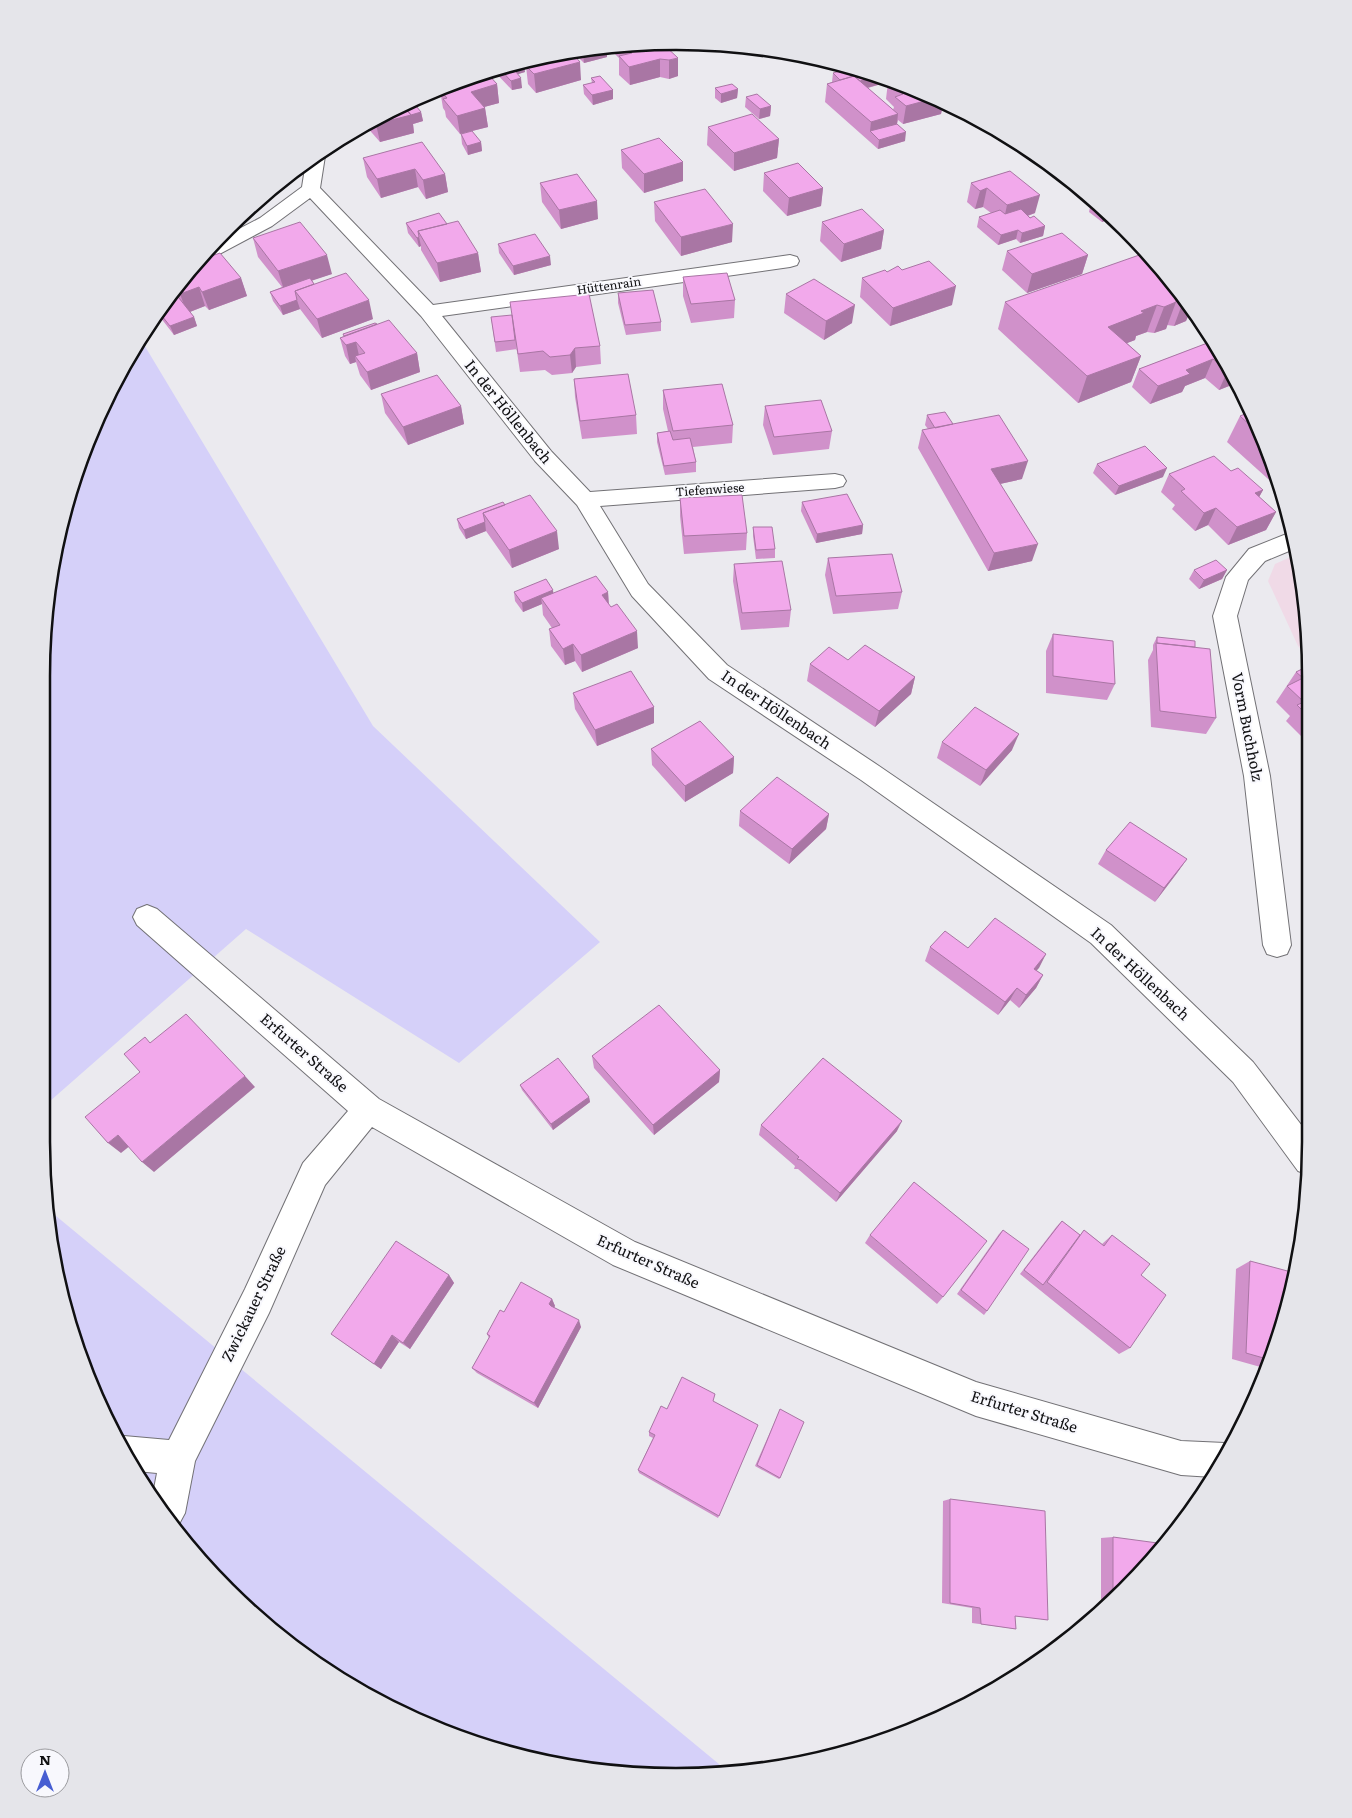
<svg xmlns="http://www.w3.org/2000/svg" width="1352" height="1818" font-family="Literata,serif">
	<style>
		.commercial { fill: #f0dae7 }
		.green { fill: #d5d0f9 }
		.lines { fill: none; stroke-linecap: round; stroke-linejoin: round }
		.minor-casing { stroke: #727175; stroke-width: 2 }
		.minor { fill: #fff; fill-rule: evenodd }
		.wall { fill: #d091ca; fill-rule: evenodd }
		.shaded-wall { fill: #a976a4 }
		.building { fill: #f2a9eb; stroke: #a976a4 }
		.labels { text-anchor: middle; stroke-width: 4; stroke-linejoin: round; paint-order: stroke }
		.far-street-label { font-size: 12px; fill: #101012; stroke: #f8f8fd }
		.street-label { font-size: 15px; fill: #101012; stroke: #f8f8fd }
		.rim { fill: none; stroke: #101012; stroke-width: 2.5 }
	</style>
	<rect width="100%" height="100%" fill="#ebeaef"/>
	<!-- commercial -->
	<path class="commercial" d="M1295,555L1305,593L1306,655L1298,646L1268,581L1275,564Z"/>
	<!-- green -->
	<path class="green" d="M140,338L373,726L600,942L459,1063L246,929L41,1109L43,635L63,512L90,433Z
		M50,1211L731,1774L718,1775L552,1765L395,1711L290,1646L227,1591L126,1460L63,1307Z"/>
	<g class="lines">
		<!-- minor casing -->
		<g class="minor-casing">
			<path id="minor" d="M322,152L325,156L320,188L433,305L790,255L797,257L799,261L797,265L790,267L442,316L551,451L590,492L835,474L843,476L846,481L843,486L835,488L600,506L648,584L727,665L879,766L1111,925L1253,1062L1309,1135V1175L1298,1171L1233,1082L1091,943L861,780L709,679L632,596L577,505L535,461L421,316L310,198L272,226L212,258L201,259L216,241L260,218L302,187L306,162Z
				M1289,533L1294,549L1265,561L1248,580L1237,616L1270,776L1291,945L1287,954L1277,957L1267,954L1263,945L1244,776L1213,616L1226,577L1249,549Z
				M147,905L157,909L379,1099L635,1242L976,1382L1181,1441L1225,1443L1232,1445L1226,1459L1213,1477L1181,1475L976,1416L613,1265L372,1127L325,1185L269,1313L195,1461L185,1513L178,1526L153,1494L157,1473L136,1471L126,1460L118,1438L124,1436L169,1440L245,1289L303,1163L348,1111L137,925L133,917L137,909Z"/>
		</g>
		<!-- minor -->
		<use href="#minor" class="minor"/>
	</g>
	<!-- wall -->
	<path class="wall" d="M635,43L663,44L678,76L669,79L660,77L630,85L619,75V58L613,52V46Z
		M705,45L734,46L713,52Z
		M607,47V57L584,63L574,53Z
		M572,53L581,80L536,93L528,84L526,66L530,65L529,60Z
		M512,63L525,72L518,74L522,88L512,90L493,70Z
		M486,72L497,84L499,103L484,107L485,108L488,127L460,134L446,117L445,111L443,108L440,90Z
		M833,73L880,75L943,104L941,114L903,124L898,120L897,124L905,141L878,149L825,102L827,84L832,82ZM888,82L886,99L894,107L893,110L868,88Z
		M591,78L613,90V99L593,105L584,94L583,85L592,83Z
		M715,88L738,89L737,98L721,103L715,98Z
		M746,97L771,106L770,116L759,119L745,107Z
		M396,107L421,112L423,121L413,124L414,133L380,142L365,125Z
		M708,127L779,139L777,158L734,171L707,145Z
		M461,134L481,142L482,151L468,155L462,144Z
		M621,150L683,162V181L644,193L622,168Z
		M363,158L445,174L448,192L426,199L418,187L381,198L367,177Z
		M1010,171L1035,213L1028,216L1045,226L1043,236L1020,243L1016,239L998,245L977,227L979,217L991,213L983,207L975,209L967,202L971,183Z
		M764,173L823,188L821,206L787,216L763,191Z
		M540,183L598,219L561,229L542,202Z
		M1096,201L1109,214L1107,220L1102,222L1089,212L1091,202Z
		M654,202L732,242L681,256L655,221Z
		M822,222L884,230L881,249L841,262L820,241Z
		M406,223L447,224L478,253L481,272L440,282L421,250V246L419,247L408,233Z
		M253,238L332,274L312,280L314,284L373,319L322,338L300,309L283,315L273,301L270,292L282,287L258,257Z
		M498,244L551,265L514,275L499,253Z
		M1007,251L1088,255L1082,274L1027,293L1002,270Z
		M200,260L241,278L247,296L209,310L205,306L190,312L194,317L197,326L174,335L157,313Z
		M902,270L952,305L890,326L860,297L862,278L887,272Z
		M683,277L735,300L734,318L691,323L683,296Z
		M1180,290L1191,309L1186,321L1174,326L1167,325L1166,329L1154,333L1147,332L1136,336L1135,340L1127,343L1141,356L1131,382L1078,403L998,329L1005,302Z
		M618,293L661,322V331L626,335L618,303Z
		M786,294L852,323L824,340L784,313Z
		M491,317L600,346L601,364L576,367L572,373L552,375L545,370L520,372L516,345L517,349L496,352Z
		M377,324L417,353L420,372L371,390L360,375L356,362L350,364L345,356L340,338L344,336L343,334Z
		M1210,342L1234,384L1219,390L1205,378L1185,386L1182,392L1150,404L1132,387L1139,369Z
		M574,379L636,415L637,434L582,439L575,397Z
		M663,390L733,425L732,443L693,447L696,462V472L665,475L657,442V433L668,431L663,409Z
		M381,394L461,406L464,424L408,445L385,413Z
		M765,406L832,431L829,449L773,455L763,425Z
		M927,415L953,424L1022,479L1000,484L1032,561L988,571L918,448L922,430L928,429L925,425Z
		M1240,416L1263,433L1277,487L1227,442Z
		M1097,464L1163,477L1115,495L1093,473Z
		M1231,471L1263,490L1259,497L1276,512L1266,530L1228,545L1208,525L1195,531L1172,509L1175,505L1161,492L1169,474Z
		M680,498L747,533L746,550L684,554L680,516Z
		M802,502L863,525L862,534L816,543L801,511Z
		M505,505L559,549L512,568L486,531L466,539L459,528L457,519Z
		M753,527L775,549V558L756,559L753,536Z
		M828,558L902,592L898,609L833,614L825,575Z
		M734,564L791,610L789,627L741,630L733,581Z
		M1194,570H1227L1222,579L1199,589L1189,579Z
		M514,592L553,593L608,592L609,605L638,648L582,672L575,661L565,665L551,646L549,629L552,628L543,615L542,604L523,612L515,601Z
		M1053,634L1115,684L1107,700L1046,693V651Z
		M1157,637L1195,647L1216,718L1206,734L1151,727L1148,660L1153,650V645Z
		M848,660L915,677L911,694L875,727L807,681L810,664Z
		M1306,667V739L1305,740L1286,721L1290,716L1276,702L1296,672Z
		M573,693L654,707V723L597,746L575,709Z
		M942,742L1012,750L980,786L937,758Z
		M651,749L734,757L733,773L685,802L652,765Z
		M740,811L829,814L826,829L789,864L739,826Z
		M1106,850L1187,859L1177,873L1155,902L1098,864Z
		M930,947L968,948L1046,954L1036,970L1043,975L1036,988L1019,1008L1010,1000L998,1015L925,961Z
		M592,1056L720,1070L719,1082L654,1135L594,1068Z
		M520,1085L589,1097L590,1102L553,1130L522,1090Z
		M761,1125L897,1131L836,1202L798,1169H794L795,1166L759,1135Z
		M1062,1221L1080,1235L1084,1230L1102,1244L1112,1235L1141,1275L1130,1348L1119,1354L1020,1274L1057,1226Z
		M1003,1230L987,1311L984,1315L957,1294L999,1234Z
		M870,1235L943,1297L937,1304L865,1243Z
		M1250,1261L1289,1307L1264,1368L1232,1359L1236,1269Z
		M449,1275L454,1283L410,1349L399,1342L381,1369L331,1334Z
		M552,1299L555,1306L554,1307L581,1327L538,1408L477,1373L472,1368L489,1338L487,1334L504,1312Z
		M667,1409L758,1425L718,1518L639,1473L638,1470L653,1438L649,1436V1432Z
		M779,1412L780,1478L779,1479L755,1466Z
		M950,1499L1048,1620L1015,1616L1016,1629L972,1623V1608L942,1603L943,1501Z
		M1113,1537L1153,1561L1101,1609V1538Z"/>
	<!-- shaded-wall -->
	<path class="shaded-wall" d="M713,45L734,46L713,52Z
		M607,47V57L584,63L583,54Z
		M678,58V76L669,79V60Z
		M660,59V77L630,85L629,67Z
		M580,62L581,80L536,93L534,74Z
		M524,63L525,72L512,76L511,66Z
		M880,75L892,80L888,81V82L845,94L846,85Z
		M521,78L522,88L512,90L511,81Z
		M497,84L499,103L473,110L471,92Z
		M738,89L737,98L721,103V94Z
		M613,90V99L593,105L592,95Z
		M932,99L943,104L941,114L903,124L906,106Z
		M771,106L770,116L759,119L760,109Z
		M485,108L488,127L460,134L457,116Z
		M421,112L423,121L413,124L414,133L380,142L376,124Z
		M898,114L896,133L870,131L871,122Z
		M906,132L905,141L878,149L879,140Z
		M779,139L777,158L734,171V153Z
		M481,142L482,151L468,155L467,146Z
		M683,162V181L644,193V174Z
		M415,169L418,187L381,198L377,179Z
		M445,174L448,192L426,199L423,180Z
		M823,188L821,206L787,216L789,198Z
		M987,188L983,207L975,209L980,191Z
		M1040,195L1035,213L1003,224L1007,205Z
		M597,201L598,219L561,229L559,210Z
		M1107,212L1109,214L1107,220L1102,222L1104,213Z
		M733,224L732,242L681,256V237Z
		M1045,226L1043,236L1020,243L1022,233Z
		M884,230L881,249L841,262L844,244Z
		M1018,230L1016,239L998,245L1001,235Z
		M419,237L421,246L419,247L417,238Z
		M478,253L481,272L440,282L437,263Z
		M327,255L332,274L284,290L278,271Z
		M1088,255L1082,274L1027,293L1032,274Z
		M550,256L551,265L514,275L513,266Z
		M241,278L247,296L209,310L202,292Z
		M956,286L952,305L890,326L893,308Z
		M199,287L205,306L187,313L180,294Z
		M1184,299H1185L1191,309L1186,321L1174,326Z
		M297,300L300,309L283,315L280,306Z
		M369,300L373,319L322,338L317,319Z
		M1176,302L1166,329L1154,333L1164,307Z
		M855,305L852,323L824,340L826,321Z
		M1157,305L1147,332L1136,336L1135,340L1099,354L1108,327L1141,311Z
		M194,317L197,326L174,335L170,326Z
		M356,342L360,360L355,356L356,362L350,364L346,345Z
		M575,348L576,367L572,373L570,355Z
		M417,353L420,372L371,390L367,372Z
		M1141,356L1131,382L1078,403L1087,376Z
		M1213,359L1205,378L1185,386L1182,392L1150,404L1158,386L1186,370Z
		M1227,372L1234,384L1219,390Z
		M461,406L464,424L408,445L403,427Z
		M1028,461L1022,479L986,487L991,469Z
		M1167,468L1163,477L1115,495L1119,486Z
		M1263,490L1253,508L1255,493Z
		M1216,508L1208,525L1195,531L1204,513Z
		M1276,512L1266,530L1228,545L1237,527Z
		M485,522L486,531L466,539L464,530Z
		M863,525L862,534L816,543L817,534Z
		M557,531L559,549L512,568L509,550Z
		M1038,544L1032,561L988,571L994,553Z
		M1227,570L1222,579L1199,589L1204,580Z
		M553,590L554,599L541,598L542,604L523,612L522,603Z
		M608,592L609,609L602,595Z
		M637,631L638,648L582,672L581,655Z
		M573,644L575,661L565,665L563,649Z
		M915,677L911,694L875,727L879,711Z
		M654,707V723L597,746L595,730Z
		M1019,734L1012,750L980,786L986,770Z
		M734,757L733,773L685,802V786Z
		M829,814L826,829L789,864L792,849Z
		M1187,859L1177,873L1155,902L1164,888Z
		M1046,954L1039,968L1026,982L1034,969Z
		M1043,975L1036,988L1019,1008L1026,995Z
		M1017,988L1010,1000L998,1015L1005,1002Z
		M720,1070L719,1082L654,1135L653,1125Z
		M245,1076L255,1087L154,1172L142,1162Z
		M589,1097L590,1102L553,1130L551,1124Z
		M902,1121L897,1131L836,1202L840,1193Z
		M118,1135L131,1145L121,1153L108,1143Z
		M449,1275L454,1283L410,1349L403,1343Z
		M552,1299L555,1306L552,1311L549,1304Z
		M579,1320L581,1327L538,1408L534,1403Z
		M392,1335L399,1342L381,1369L374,1364Z"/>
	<!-- building -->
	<path class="building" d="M635,43L663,44L678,58L669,60L660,59L629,67L619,56L632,53L623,44Z
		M607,47L583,54L581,51Z
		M572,53L580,62L534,74L526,66L539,62L536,59Z
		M523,61L524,63L511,66L521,78L511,81L499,68L512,63Z
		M851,68L880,75L860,81L854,76L840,80L833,73Z
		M486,72L497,84L471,92L485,108L457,116L443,99L447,98L440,90L456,85L455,84Z
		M600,76L613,90L592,95L583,85L595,82L591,78Z
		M854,76L898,114L871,122L827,84Z
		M891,80L932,99L906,106L895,97L903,94L888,81Z
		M732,84L738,89L721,94L715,88Z
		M757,94L771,106L760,109L746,97Z
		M412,101L421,112L411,115L402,104Z
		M402,104L411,115L376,124L373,120L396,107Z
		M752,114L779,139L734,153L708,127Z
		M897,124L906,132L879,140L870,131Z
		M472,131L481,142L467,146L461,134Z
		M659,138L683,162L644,174L621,150Z
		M422,142L445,174L423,180L415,169L377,179L363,158Z
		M798,163L823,188L789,198L764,173Z
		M1010,171L1040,195L1007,205L987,188L980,191L971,183Z
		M577,174L597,201L559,210L540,183Z
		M705,189L733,224L681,237L654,202Z
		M1096,201L1107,212L1104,213L1091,202Z
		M862,209L884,230L844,244L822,222Z
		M1021,209L1030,218L1034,216L1045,226L1022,233L1018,230L1001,235L979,217L1000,210L1005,214Z
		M439,213L447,224L418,231L419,237L417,238L406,223Z
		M458,221L478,253L437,263L418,231Z
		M300,222L327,255L278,271L253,238Z
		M1062,233L1088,255L1032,274L1007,251Z
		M535,234L550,256L513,266L498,244Z
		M220,253L241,278L202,292L199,287L180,294L176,289L200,260Z
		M1145,253L1180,290L1185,299L1177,298L1176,302L1164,307L1157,305L1141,311L1144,313L1108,327L1141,356L1087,376L1005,302Z
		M929,261L956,286L893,308L862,278L885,270L887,272L898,266L902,270Z
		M346,273L369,300L317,319L295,291Z
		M727,273L735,300L691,304L683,277Z
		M310,278L314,284L295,291L297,300L280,306L270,292Z
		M814,279L855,305L826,321L786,294Z
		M653,290L661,322L625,325L618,293Z
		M175,293L194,317L170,326L158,311L173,294Z
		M589,294L600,346L575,348L570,355L550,357L543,351L518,354L510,302Z
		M512,315L515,340L495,342L491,317Z
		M389,320L417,353L367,372L355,356L365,353L356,342L346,345L340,338Z
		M375,323L377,324L344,336L343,334Z
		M1210,342L1226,370L1213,359L1186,370L1190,374L1158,386L1139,369Z
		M628,374L636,415L580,421L574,379Z
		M437,375L461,406L403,427L381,394Z
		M722,384L733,425L673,431L663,390Z
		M821,400L832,431L774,437L765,406Z
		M945,412L953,424L935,428L927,415Z
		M1250,412L1263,433V437L1240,416Z
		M999,415L1028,461L991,469L1038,544L994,553L922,430Z
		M670,431L673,440L690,438L696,462L664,466L657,433Z
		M1145,446L1167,468L1119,486L1097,464Z
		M1214,456L1231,471L1238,468L1263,490L1255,493L1276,512L1237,527L1216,508L1204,513L1181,491L1185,489L1169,474Z
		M847,494L863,525L817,534L802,502Z
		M530,495L557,531L509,550L483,513Z
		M742,495L747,533L684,536L680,498Z
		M503,502L505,505L483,513L485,522L464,530L457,519Z
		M753,527H772L775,549L756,550Z
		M892,554L902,592L836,596L828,558Z
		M1216,560L1227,570L1204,580L1194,570Z
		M782,561L791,610L742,613L734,564Z
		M596,576L608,592L602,595L611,607L617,604L637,631L581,655L573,644L563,649L549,629L560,625L541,598Z
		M546,579L553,590L522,603L514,592Z
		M1053,634L1113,641L1115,684L1053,676Z
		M1157,637L1195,641V647L1157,643Z
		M1156,643L1210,649L1216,718L1160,711Z
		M865,645L915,677L879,711L810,664L829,647L848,660Z
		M1306,667V714L1297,705L1304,702L1287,686L1303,678L1296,672Z
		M631,671L654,707L595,730L573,693Z
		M975,707L1019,734L986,770L942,742Z
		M700,721L734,757L685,786L651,749Z
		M777,777L829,814L792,849L740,811Z
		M1130,822L1187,859L1164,888L1106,850Z
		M995,918L1046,954L1034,969L1043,975L1026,995L1017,988L1005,1002L930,947L945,931L968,948Z
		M659,1005L720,1070L653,1125L592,1056Z
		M186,1014L245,1076L142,1162L118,1135L108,1143L85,1117L140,1072L124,1054L145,1037L150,1043Z
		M558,1058L589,1097L551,1124L520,1085Z
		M823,1058L902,1121L840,1193L801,1160L797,1159L799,1157L761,1125Z
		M914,1182L987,1241L943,1297L870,1235Z
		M1062,1221L1080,1235L1043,1285L1024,1270Z
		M1003,1230L1029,1249L987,1311L961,1290Z
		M1084,1230L1104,1246L1112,1235L1150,1264L1141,1275L1166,1295L1130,1348L1047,1282Z
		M396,1241L449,1275L403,1343L392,1335L374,1364L331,1334Z
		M1250,1261L1295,1273L1289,1307L1267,1359L1246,1353Z
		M521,1282L552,1299L549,1304L551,1306L579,1320L534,1403L472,1368L490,1336L487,1334L500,1310L504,1312Z
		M682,1377L715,1394L713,1401L758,1425L719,1516L638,1470L655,1435L649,1432L661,1406L667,1409Z
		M780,1409L804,1422L780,1478L757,1465Z
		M950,1499L1045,1511L1048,1620L1015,1616L1016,1629L981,1624L980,1608L950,1603Z
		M1113,1537L1165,1544L1153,1561L1113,1598Z"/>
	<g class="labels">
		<!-- far-street labels -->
		<g class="far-street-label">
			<text transform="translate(609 286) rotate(-8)" y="4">Hüttenrain</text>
			<text transform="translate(710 490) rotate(-4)" y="4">Tiefenwiese</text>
		</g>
		<!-- street labels -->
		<g class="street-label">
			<text transform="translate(508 412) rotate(51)" y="5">In der Höllenbach</text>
			<text transform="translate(776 710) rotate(34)" y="5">In der Höllenbach</text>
			<text transform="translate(1247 727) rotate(79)" y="5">Vorm Buchholz</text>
			<text transform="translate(1140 974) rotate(43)" y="5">In der Höllenbach</text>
			<text transform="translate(304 1053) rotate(41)" y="5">Erfurter Straße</text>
			<text transform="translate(648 1262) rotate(24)" y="5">Erfurter Straße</text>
			<text transform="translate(254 1304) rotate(-64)" y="5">Zwickauer Straße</text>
			<text transform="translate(1024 1412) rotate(17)" y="5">Erfurter Straße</text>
		</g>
	</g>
	<!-- crop -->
	<path d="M0 0H1352V1818H0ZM676 50H676A626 626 0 0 1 1302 676V1142A626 626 0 0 1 676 1768H676A626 626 0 0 1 50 1142V676A626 626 0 0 1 676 50Z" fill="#e5e5ea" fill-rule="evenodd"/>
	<path class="rim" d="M676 50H676A626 626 0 0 1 1302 676V1142A626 626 0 0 1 676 1768H676A626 626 0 0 1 50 1142V676A626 626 0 0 1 676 50Z"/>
	<!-- north arrow -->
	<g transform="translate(45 1773)"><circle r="24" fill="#f8f8fd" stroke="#9b9b9f"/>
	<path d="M0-4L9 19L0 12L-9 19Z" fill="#475ed2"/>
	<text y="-8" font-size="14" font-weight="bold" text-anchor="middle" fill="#101012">N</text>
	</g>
</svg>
